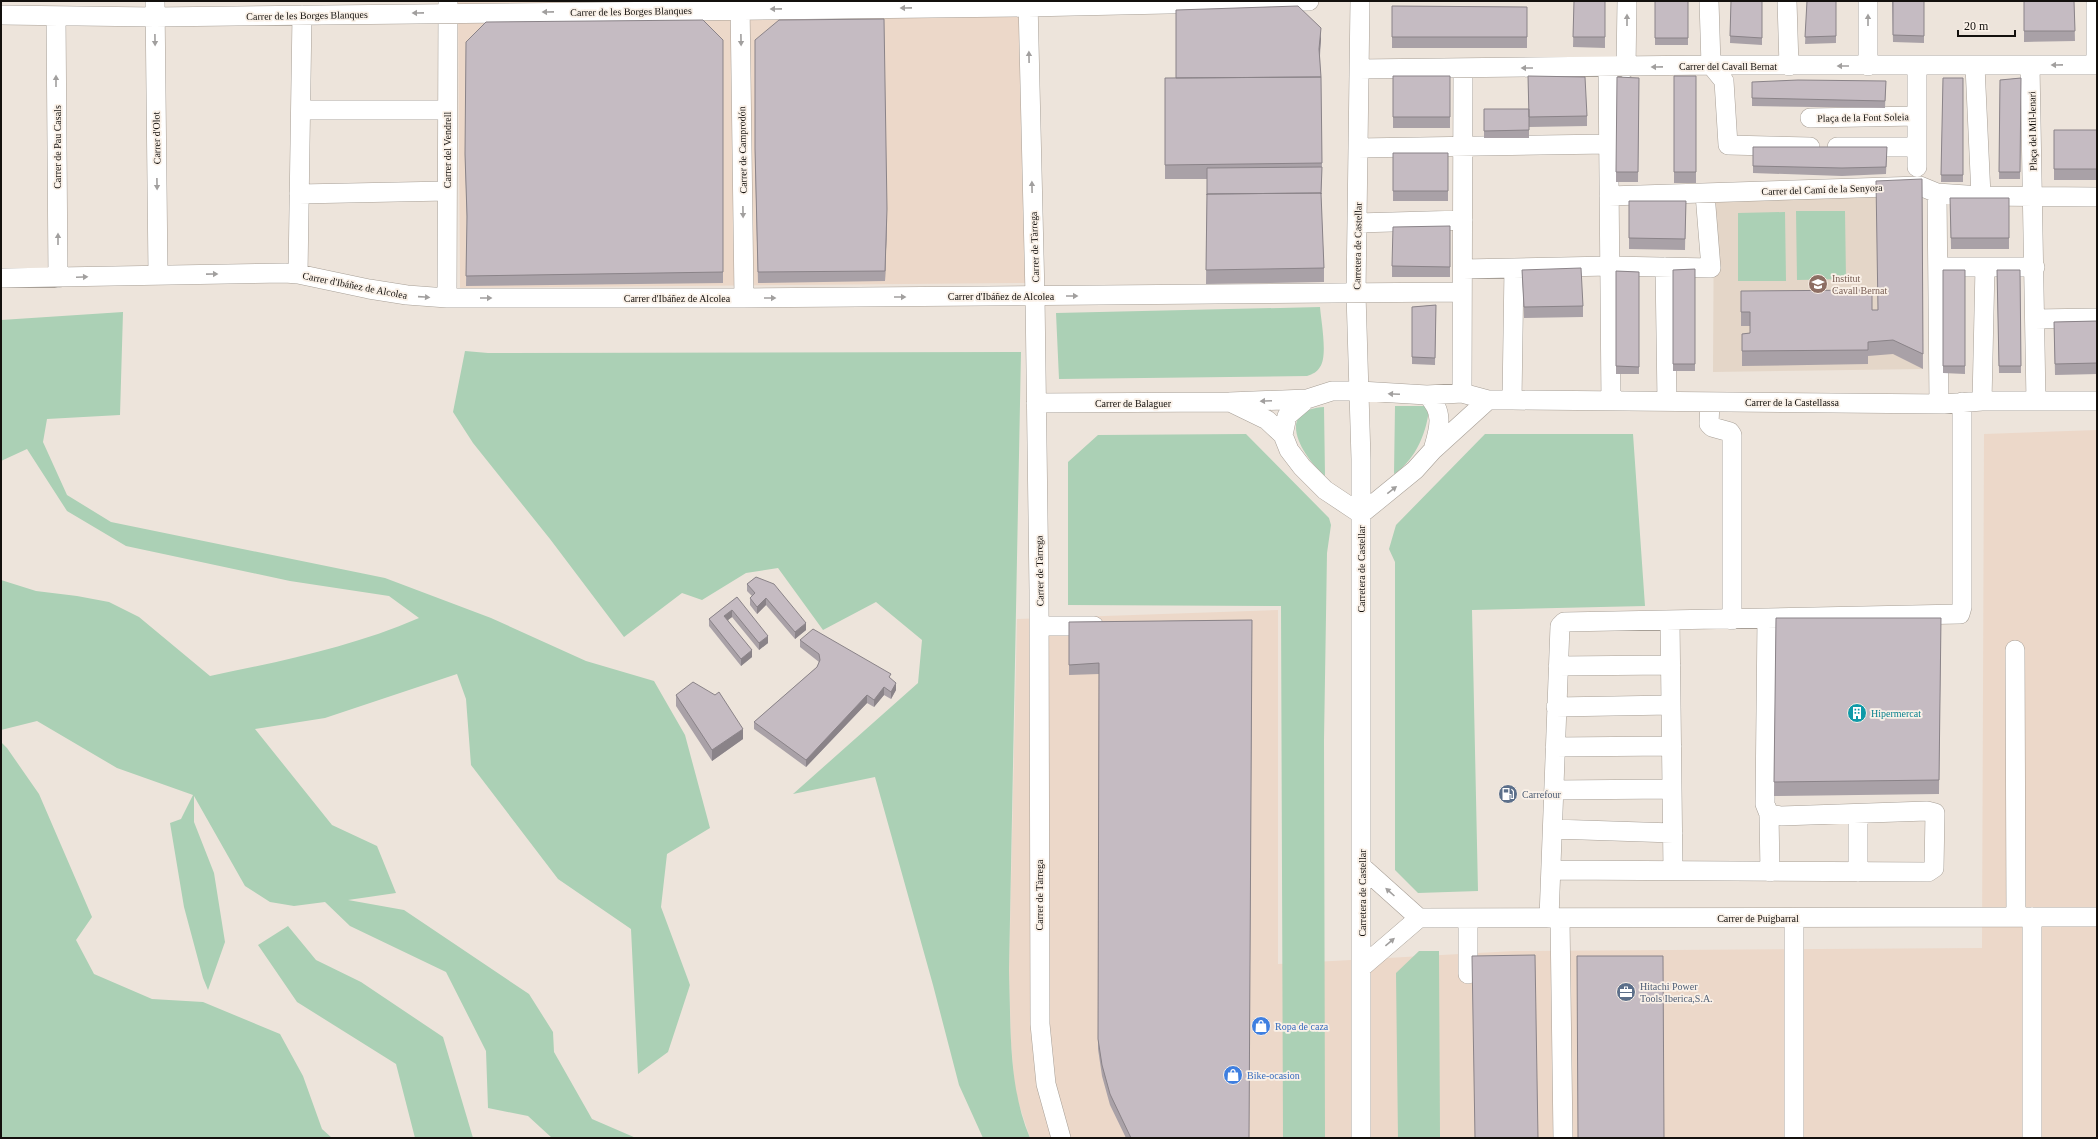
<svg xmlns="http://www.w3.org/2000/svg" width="2098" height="1139" font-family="Georgia,serif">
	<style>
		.built { fill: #e4d6c8 }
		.industrial { fill: #ecd8c9 }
		.green { fill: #abd0b5 }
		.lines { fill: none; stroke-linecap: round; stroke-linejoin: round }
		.minor-casing { stroke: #a79f96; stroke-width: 20 }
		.minor { stroke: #fff; stroke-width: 19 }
		.wall { fill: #a9a1a7 }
		.shaded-wall { fill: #8a8388 }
		.building { fill: #c5bbc2; stroke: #8a8388 }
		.oneway { fill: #a19f9e }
		.labels { text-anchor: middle; stroke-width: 3.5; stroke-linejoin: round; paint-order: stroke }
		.street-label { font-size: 10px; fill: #13100d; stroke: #faf1e8 }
		.education-label { font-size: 10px; fill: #785e54; stroke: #faf1e8; text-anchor: start }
		.culture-label { font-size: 10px; fill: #0d838f; stroke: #faf1e8; text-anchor: start }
		.service-label { font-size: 10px; fill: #4e5e75; stroke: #faf1e8; text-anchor: start }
		.shop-label { font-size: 10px; fill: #366cbe; stroke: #faf1e8; text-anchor: start }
	</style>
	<rect width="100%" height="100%" fill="#ede4db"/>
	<!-- built -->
	<path class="built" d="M1922,193L1923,369L1713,372L1714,199Z"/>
	<!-- industrial -->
	<path class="industrial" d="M458,1H1024L1026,283L460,288Z
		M2097,430V1138H1030L1015,1092L1011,1043L1009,971L1017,619L1278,610V964L1514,951L1982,948L1984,434Z"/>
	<!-- green -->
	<path class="green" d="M1796,211H1845L1846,279L1797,280Z
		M1785,212L1786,281H1738V213Z
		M1320,307C1321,321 1328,356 1320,367C1317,372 1313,374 1307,376L1059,379L1056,313Z
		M123,312L120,415L47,419L43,442L67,495L111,522L385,578L491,618L586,661L654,681L685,735L710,828L667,854L661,907L690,985L668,1052L638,1074L631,929L558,879L471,765L466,699L457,674L325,718L255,729L332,825L377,846L396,893L348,900L404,910L529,994L553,1032L554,1052L592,1119L636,1138H552L528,1116L488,1108L486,1051L446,972L350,926L325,902L294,906L270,902L245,886L194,796V822L214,873L225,942L208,990L203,978L184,907L170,823L181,819L193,795L117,768L37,721L1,730V580L36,591L77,596L109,602L139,617L210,676C282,661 352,647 419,618L389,596L290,581L126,546L67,511L27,449L1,461V320Z
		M465,351L488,353L1021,352L1009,971C1011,1027 1008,1086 1030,1138H983L959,1085L933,985L875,777L793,794L918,683L922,640L876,602L823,630L778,568L746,573L702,600L682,593L624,637L550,539L473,443L453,412Z
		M1395,406H1429C1428,430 1416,460 1394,474Z
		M1324,407L1325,476C1303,457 1273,410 1324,407Z
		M1246,434L1329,518L1331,525L1327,553L1324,740L1325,1138H1283L1281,606L1068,605V462L1098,435Z
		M1485,434H1633L1645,606L1472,610L1478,891L1418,893L1395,870V562L1389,549L1396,525Z
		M1,742L7,748L39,794L92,917L76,940L94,974L152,999L203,1002L280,1034L303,1076L322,1129L332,1138H1Z
		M288,926L316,960L361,982L443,1037L473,1138H415L396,1064L297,1002L258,945Z
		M1419,951H1439L1440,1138H1398L1396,973Z"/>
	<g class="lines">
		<!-- minor casing -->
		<g class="minor-casing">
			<path id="minor" d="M155,1L158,274
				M740,1L744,298
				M1028,1L1035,296L1039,590L1040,1024L1046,1084L1061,1138
				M1360,1L1356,294L1361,459V1138
				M1709,1L1711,65L1724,81L1728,145L1810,147
				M1787,1L1789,66
				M1,15L155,17L1028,7L1309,1
				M56,16L58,278
				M2096,65V1
				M1868,66V1
				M1917,66V167
				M1975,66L1981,196
				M2030,66L2036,401
				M1608,67L1611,401
				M1626,68L1627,1
				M1359,69L1711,65H2097
				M301,110H447
				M1810,118L1917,116
				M1837,147H1917
				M1358,148L1609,144
				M1937,193L1939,403
				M299,194L447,191
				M1609,196L1920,186L1937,193L1981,196L2097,197
				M1357,223L1463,220
				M1665,267L1667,401
				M1939,267H2035
				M1463,269L1610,266L1711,268L1705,194
				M298,274L302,15
				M1,278L285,273L298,274L369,289L407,295L447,298H744L1462,292
				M447,298L448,2
				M2035,319L2097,318
				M1462,393L1463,68
				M1427,395C1445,412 1439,429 1433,450
				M1512,400L1514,268
				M1982,401L1985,267
				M1710,402L1709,424L1712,427L1730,432L1732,435V620
				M1036,403L1229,402L1307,399L1332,391H1360L1427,395L1462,393L1488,400H1512L1944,404L1982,401H2097
				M1232,403L1267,420L1283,435L1289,450L1302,467L1325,490L1361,514
				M1283,435L1287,416L1307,399
				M1361,514L1415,470L1433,450L1488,400
				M1670,621L1673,871
				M1040,626H1094
				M2015,650L2016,917
				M1558,666L1671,665
				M1556,707L1671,705
				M1555,747L1672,746
				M1554,790L1672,789
				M1769,814L1770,872
				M1858,814V872
				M1553,829L1673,833
				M1361,866L1419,918
				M1551,870L1928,872L1934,868L1935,813L1927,811L1781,816L1769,814L1765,804L1767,619
				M1549,918L1560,626L1564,622L1960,614L1962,607V402
				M1560,918L1563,1138
				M1362,967L1419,918L2097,917
				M1468,974V918
				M1794,1138V918
				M2032,1138V917"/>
		</g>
		<!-- minor -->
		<use href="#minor" class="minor"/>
	</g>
	<!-- wall -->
	<path class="wall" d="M1574,1H1605V48L1573,47Z
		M1655,1H1688V45H1655Z
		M1731,1H1762V45L1730,43Z
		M1807,1H1836V43L1805,44Z
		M1892,1H1924V43L1893,42Z
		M2024,1H2074L2075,41L2024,42Z
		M1392,6L1527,7V48H1392Z
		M1321,39L1320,56L1322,163L1321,197L1324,268V282L1206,284L1207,179H1165V78H1176Z
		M723,40V283L466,286L467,224L465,154Z
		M755,40L887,220L885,281L758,283L755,160Z
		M1393,76H1450V128H1393Z
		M1528,76L1587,116V126L1529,127V138H1484V109H1529Z
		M1674,76H1696V183H1674Z
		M1639,78L1638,182H1616V172Z
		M1943,78H1963V182H1941Z
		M2021,78L2020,179H1999L2000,80Z
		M1886,81L1885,108L1752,106V98Z
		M2054,130H2097V180H2054Z
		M1753,147H1887L1886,174L1842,176L1753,173Z
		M1393,153H1448V201H1393Z
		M1922,179L1923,369L1893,354L1868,356V364L1742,366V334L1750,333V326H1741V291L1872,310H1878Z
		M1950,198H2009V249H1951Z
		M1629,201H1686L1685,250L1629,249Z
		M1450,226V277H1392V266Z
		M1695,269V371H1673V270Z
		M1522,270L1583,306V317L1524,318Z
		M1943,270H1965V374L1943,373Z
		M1997,270H2020L2021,373H1999Z
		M1616,271L1639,272V374H1616Z
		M1436,305L1435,365L1412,364V307Z
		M2097,321V374L2055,375L2054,322Z
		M756,577L806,630L795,639L766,605L757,614L750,605V598L752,596L747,591V584Z
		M737,597L768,643L759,650L732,617L728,620L752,657L741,666L709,626V619Z
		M1776,618H1941L1939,794L1774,796Z
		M1252,620L1249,1138H1126L1110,1105L1102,1076L1098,1049L1099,674L1069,675V622Z
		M800,640L891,679L896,690L891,699L884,695L874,707L867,703L806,767L754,729V722L817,667L819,662L800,647Z
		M676,695L743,739L712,761L676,706Z"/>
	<!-- shaded-wall -->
	<path class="shaded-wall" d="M1321,28V39L1319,60V49Z
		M887,209V220L885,281V271Z
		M766,598V605L757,614V607Z
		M732,610V617L724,623V616Z
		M806,623V630L795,639V632Z
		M768,636V643L759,650V643Z
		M752,650V657L741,666V659Z
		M896,683V690L891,699V692Z
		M884,687V695L874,707V700Z
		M867,695V703L806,767V760Z
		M743,729V739L712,761V750Z"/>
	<!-- building -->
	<path class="building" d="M1574,1H1605V37H1573Z
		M1655,1H1688V38H1655Z
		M1731,1H1762V38L1730,36Z
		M1807,1H1836V36L1805,37Z
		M1893,1H1924V36L1893,35Z
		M2024,1H2074L2075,31H2024Z
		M1298,6L1321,28L1319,49L1321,77L1176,78V10Z
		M1392,6L1527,7V37H1392Z
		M884,19L887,209L885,271L758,272L755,149V40L779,20Z
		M703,20L723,40V272L466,276L467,216L465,154L466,42L486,22Z
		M1393,76H1450V117H1393Z
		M1528,76L1585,77L1587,116L1529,117Z
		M1674,76H1696V172H1674Z
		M1321,77L1322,163L1165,165V78Z
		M1617,77L1639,78L1638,172H1616Z
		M1943,78H1963V175H1941Z
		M2021,78L2020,172H1999L2000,80Z
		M1798,80L1886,81L1885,101L1752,98V82Z
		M1484,109H1529V130L1484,131Z
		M2054,130H2097V169H2054Z
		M1753,147H1887L1886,167L1842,168L1753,166Z
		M1393,153H1448V191H1393Z
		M1322,167L1321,194V193L1207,194V195V168Z
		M1922,179L1923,354L1893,340L1868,342V350L1742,351V334L1750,333V312H1741V291L1872,290V310H1878L1876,181Z
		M1321,193L1324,268L1206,270L1207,194Z
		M1950,198H2009V238H1951Z
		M1629,201H1686L1685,239L1629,238Z
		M1450,226V267L1392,266L1393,227Z
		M1581,268L1583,306L1524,307L1522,270Z
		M1695,269V364H1673V270Z
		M1943,270H1965V366H1943Z
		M1997,270H2020L2021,366H1999Z
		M1616,271L1639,272V367L1616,366Z
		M1436,305L1435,358L1412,357V307Z
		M2097,321V363L2055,364L2054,322Z
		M756,577L774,584L806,623L795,632L766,598L757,607L750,598L755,593L747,584Z
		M737,597L768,636L759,643L732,610L724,616L752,650L741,659L709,619Z
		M1776,618H1941L1939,780L1774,782Z
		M1252,620L1249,1138H1131L1110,1094L1102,1065L1098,1039L1099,663L1069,665V622Z
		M813,629L891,674L889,677L896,683L891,692L884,687L874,700L867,695L806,760L754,722L817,667L820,660L819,654L800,640Z
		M693,682L715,695L719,692L743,729L712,750L676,695Z
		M1535,955L1538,1138H1475L1472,956Z
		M1577,956H1663L1664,1138H1578Z"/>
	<!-- one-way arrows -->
	<defs><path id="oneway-solid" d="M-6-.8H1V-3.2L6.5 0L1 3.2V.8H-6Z"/></defs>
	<g class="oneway">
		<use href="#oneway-solid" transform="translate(906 8) rotate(179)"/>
		<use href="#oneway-solid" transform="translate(776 9) rotate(179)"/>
		<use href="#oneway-solid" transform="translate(548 12) rotate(179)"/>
		<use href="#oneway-solid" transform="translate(418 13) rotate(179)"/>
		<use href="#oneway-solid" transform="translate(1627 20) rotate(-90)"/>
		<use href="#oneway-solid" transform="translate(1868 20) rotate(-90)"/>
		<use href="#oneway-solid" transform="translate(155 40) rotate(89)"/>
		<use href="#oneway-solid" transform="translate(741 40) rotate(89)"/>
		<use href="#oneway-solid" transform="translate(1029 57) rotate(-91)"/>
		<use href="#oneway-solid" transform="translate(2057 65) rotate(179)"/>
		<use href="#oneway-solid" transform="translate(1843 66) rotate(-180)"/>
		<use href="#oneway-solid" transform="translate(1657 67) rotate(179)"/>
		<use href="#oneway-solid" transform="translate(1527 68) rotate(180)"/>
		<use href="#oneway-solid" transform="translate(56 81) rotate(-90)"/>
		<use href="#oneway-solid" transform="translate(157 184) rotate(89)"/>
		<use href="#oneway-solid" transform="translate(1032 187) rotate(-91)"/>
		<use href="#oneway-solid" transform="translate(743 212) rotate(89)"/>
		<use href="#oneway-solid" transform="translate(58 239) rotate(-90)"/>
		<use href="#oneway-solid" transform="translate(212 274) rotate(-1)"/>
		<use href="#oneway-solid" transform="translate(82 277) rotate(-2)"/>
		<use href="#oneway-solid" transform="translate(1072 296)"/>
		<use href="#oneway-solid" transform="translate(424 297) rotate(4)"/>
		<use href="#oneway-solid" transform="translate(900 297)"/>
		<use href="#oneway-solid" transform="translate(486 298)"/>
		<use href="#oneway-solid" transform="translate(770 298)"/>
		<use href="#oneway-solid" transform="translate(1394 394) rotate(-177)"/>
		<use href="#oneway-solid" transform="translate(1266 401) rotate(178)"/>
		<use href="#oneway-solid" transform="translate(1392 490) rotate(-38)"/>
		<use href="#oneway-solid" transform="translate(1390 892) rotate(-138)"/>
		<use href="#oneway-solid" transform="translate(1390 942) rotate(-40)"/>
	</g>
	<!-- icons -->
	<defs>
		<g id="school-disc" transform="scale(1)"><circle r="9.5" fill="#8d6e63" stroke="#faf1e8"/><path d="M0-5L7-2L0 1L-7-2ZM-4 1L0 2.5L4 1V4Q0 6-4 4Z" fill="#fff"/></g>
		<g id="building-disc" transform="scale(1)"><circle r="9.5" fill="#0f9aa8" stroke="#faf1e8"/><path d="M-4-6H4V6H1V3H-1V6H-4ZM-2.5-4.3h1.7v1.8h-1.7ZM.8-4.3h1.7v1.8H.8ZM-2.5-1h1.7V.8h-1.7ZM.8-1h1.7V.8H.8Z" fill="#fff"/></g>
		<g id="fuel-disc" transform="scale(1)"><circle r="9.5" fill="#5c6f8a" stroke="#faf1e8"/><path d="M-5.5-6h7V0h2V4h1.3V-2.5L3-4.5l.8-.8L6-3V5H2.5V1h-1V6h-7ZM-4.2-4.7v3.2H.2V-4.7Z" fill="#fff"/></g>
		<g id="office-disc" transform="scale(1)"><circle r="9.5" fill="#5c6f8a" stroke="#faf1e8"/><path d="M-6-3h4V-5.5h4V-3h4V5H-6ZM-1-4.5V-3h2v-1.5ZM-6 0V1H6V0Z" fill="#fff"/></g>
		<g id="shop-disc" transform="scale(1)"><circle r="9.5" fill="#3f7fe0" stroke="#faf1e8"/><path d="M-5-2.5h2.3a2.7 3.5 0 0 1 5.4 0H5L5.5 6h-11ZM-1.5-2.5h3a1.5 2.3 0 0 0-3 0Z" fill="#fff"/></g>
	</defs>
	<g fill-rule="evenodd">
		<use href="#school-disc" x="1818" y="284"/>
		<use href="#building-disc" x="1857" y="713"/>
		<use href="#fuel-disc" x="1508" y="794"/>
		<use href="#office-disc" x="1626" y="992"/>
		<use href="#shop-disc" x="1261" y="1026"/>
		<use href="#shop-disc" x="1233" y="1075"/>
	</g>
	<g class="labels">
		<!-- street labels -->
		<g class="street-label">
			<text transform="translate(631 11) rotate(-1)" y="4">Carrer de les Borges Blanques</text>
			<text transform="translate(307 15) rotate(-1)" y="4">Carrer de les Borges Blanques</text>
			<text x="1728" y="70">Carrer del Cavall Bernat</text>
			<text transform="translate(1863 117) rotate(-1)" y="4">Plaça de la Font Soleia</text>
			<text transform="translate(2032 131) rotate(-91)" y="4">Plaça del Mil-lenari</text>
			<text transform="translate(156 138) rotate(-91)" y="4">Carrer d'Olot</text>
			<text transform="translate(57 147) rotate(-90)" y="4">Carrer de Pau Casals</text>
			<text transform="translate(447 150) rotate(-90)" y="4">Carrer del Vendrell</text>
			<text transform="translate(742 150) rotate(-91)" y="4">Carrer de Camprodón</text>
			<text transform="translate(1822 189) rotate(-2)" y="4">Carrer del Camí de la Senyora</text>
			<text transform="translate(1357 246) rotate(-89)" y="4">Carretera de Castellar</text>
			<text transform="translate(1034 247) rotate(-92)" y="4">Carrer de Tàrrega</text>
			<text transform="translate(355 285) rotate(11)" y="4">Carrer d'Ibáñez de Alcolea</text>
			<text x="1001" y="300">Carrer d'Ibáñez de Alcolea</text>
			<text x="677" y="302">Carrer d'Ibáñez de Alcolea</text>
			<text x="1792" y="406">Carrer de la Castellassa</text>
			<text x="1133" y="407">Carrer de Balaguer</text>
			<text transform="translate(1361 569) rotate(-90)" y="4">Carretera de Castellar</text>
			<text transform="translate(1039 571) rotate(-91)" y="4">Carrer de Tàrrega</text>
			<text transform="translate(1362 893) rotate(-90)" y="4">Carretera de Castellar</text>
			<text transform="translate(1039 895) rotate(-90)" y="4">Carrer de Tàrrega</text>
			<text x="1758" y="922">Carrer de Puigbarral</text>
		</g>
		<!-- education labels -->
		<g class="education-label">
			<text x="1832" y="282">Institut<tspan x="1832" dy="12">Cavall Bernat</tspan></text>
		</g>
		<!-- culture labels -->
		<g class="culture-label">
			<text x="1871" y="717">Hipermercat</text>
		</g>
		<!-- service labels -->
		<g class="service-label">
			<text x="1522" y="798">Carrefour</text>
			<text x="1640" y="990">Hitachi Power<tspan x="1640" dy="12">Tools Iberica,S.A.</tspan></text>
		</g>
		<!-- shop labels -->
		<g class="shop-label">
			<text x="1275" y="1030">Ropa de caza</text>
			<text x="1247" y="1079">Bike-ocasion</text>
		</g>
	</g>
	<!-- border -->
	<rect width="2098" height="1139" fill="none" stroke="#13100d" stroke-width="4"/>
	<!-- scale -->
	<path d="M1958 30v6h57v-6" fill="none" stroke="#13100d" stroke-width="2"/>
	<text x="1964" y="30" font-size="12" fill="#13100d" stroke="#faf1e8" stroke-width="3" paint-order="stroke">20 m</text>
</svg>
